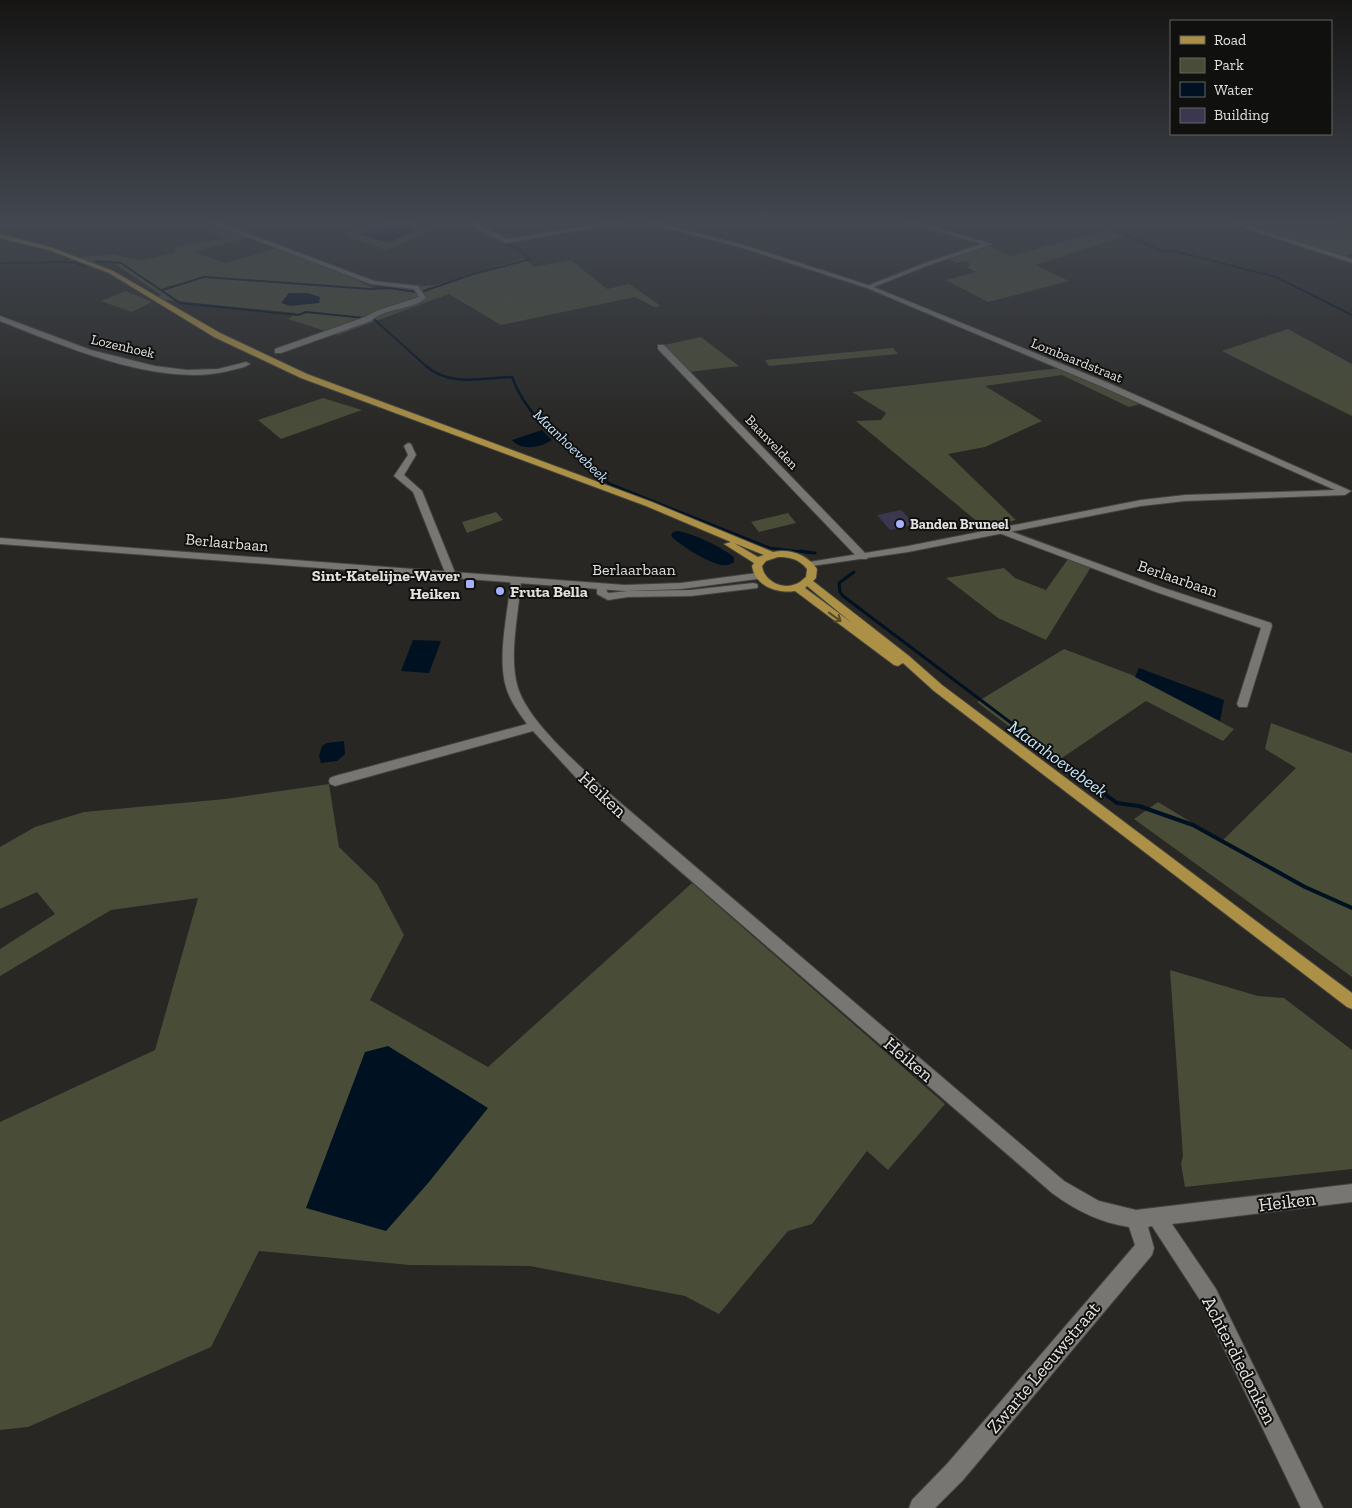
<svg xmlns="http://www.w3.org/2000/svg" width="1352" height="1508" font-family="'Zilla Slab',serif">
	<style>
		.green { fill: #494c37 }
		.water { fill: #012 }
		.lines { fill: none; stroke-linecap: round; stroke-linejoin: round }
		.stream-far3 { stroke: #012; stroke-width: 2 }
		.stream-far2 { stroke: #012; stroke-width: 2.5 }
		.stream-far1 { stroke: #012; stroke-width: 3 }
		.stream { stroke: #012; stroke-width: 4 }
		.building { fill: #3b3751 }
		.minor-casing { stroke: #43423f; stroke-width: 2 }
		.tertiary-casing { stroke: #43423f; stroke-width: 2 }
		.primary-casing { stroke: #43423f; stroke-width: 2 }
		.minor { fill: #777672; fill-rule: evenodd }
		.tertiary { fill: #777672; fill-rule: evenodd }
		.primary { fill: #ab9045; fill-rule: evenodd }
		.oneway { stroke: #564a27 }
		.poi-dot { fill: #a6b1fc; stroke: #10100f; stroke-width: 2 }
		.labels { text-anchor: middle; stroke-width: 4; stroke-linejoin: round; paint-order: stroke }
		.far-street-label { font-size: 14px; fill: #e2e1df; stroke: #10100f }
		.far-poi-label { font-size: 14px; font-weight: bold; fill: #e2e1df; stroke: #10100f; text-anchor: start }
		.far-water-label { font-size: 15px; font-style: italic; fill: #c7e6fe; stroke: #10100f }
		.street-label { font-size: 16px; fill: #e2e1df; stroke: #10100f }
		.poi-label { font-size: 16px; font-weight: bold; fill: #e2e1df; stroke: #10100f; text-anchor: end }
		.water-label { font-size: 18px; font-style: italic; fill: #c7e6fe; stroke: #10100f }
		.near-street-label { font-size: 19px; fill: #e2e1df; stroke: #10100f }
	</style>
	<rect width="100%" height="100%" fill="#282724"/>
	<!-- green -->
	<path class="green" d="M387,223H416L432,230L386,250L341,234Z
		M1238,223H1338L1352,228V254L1342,257Z
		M215,225L247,238L194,252L226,263L283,246L374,288L436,285L524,258L533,267L571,260L607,289L629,284L661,306L654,307L635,297L501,325L449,294L338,335L288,319L297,313L156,299L161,295L112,262H65L74,258L113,254L139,260L175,253L174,247L223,238L202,228Z
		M1111,229L1127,235L1036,265L1069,281L988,302L946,280L976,272L966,267L970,266L968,264L970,263L967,261L957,263L947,259L990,246L1010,256Z
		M126,291L150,301L152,302L131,312L101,301Z
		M1288,329L1352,364V416L1222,351Z
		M701,337L739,366L689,372L664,345Z
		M893,348L898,354L769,366L765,360Z
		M1059,368L1140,404L1129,407L1062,375L985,386L1042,421L985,447L948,454L1016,520L985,528L856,421L881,420L886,413L852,392Z
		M323,398L362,410L281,439L258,420Z
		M496,512L503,520L467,533L462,522Z
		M788,513L796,523L759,532L751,522Z
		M1068,559L1091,567L1046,640L998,618L946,578L1004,568L1015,578L1046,590Z
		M1064,649L1132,675L1234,729L1223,741L1146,701L1056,762L977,702Z
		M1271,723L1352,753V977L1134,819L1158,802L1222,841L1296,768L1265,749Z
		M329,784L339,847L377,884L404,935L370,1000L488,1067L692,883L945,1104L888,1170L867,1151L812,1224L788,1231L719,1314L685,1296L530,1266L410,1265L259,1251L211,1347L28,1427L0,1430V1122L155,1050L198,898L111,910L0,976V949L55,914L37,892L0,909V847L35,827L84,812L225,799Z
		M1170,970L1258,996L1284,998L1352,1050V1169L1185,1187L1181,1164L1183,1156Z"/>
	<!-- water -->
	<path class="water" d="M398,224L416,230L388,243L359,234Z
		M289,293H308L320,297L319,303L290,306L281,303Z
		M542,430L552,440C540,448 521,451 512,440Z
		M679,531C698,536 718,545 734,557V562C732,563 729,565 727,565C713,567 680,545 671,536L673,532Z
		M413,640L441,641L429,673L401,671Z
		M1139,668L1224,700L1220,721L1135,677Z
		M344,741L345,754L337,761L321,763L319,756L322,746L327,743Z
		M388,1046L488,1108L429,1182L386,1231L306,1208L365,1052Z"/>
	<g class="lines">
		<!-- stream-far3 -->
		<path class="stream-far3" d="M1099,223L1164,252L1174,251L1276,277L1352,315
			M96,261L121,263L180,303L298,315L306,312L365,318
			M0,263L74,262L83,266L87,264
			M162,290L204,277L370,289L390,288L416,292
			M424,291L473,274L531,259L519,250L504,243
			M371,319L375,320L427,367"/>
		<!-- stream-far2 -->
		<path class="stream-far2" d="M426,366C450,387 482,378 512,377C526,418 569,448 600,477L610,484L770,548L812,553"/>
		<!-- stream-far1 -->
		<path class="stream-far1" d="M800,551L815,553
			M854,572L839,583L840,592L843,596L1104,793"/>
		<!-- stream -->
		<path class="stream" d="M1102,792L1117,803L1139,806L1193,825L1305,887L1352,908"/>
	</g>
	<!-- building -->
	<path class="building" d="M901,510L915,524L890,530L877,515Z"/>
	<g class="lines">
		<!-- minor casing -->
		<g class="minor-casing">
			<path id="minor" d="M211,223H220L374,281L418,286L426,298C411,311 386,307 371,321L281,353H275V349L365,317L376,311L419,297L414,289L371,284Z
				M474,223L507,239L606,223H621L506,243L472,226Z
				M908,223H919L992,244L929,265L871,288H867V286L925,263L982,244Z
				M1229,223H1239L1352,259V263Z
				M0,316L91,350L155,366L187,370L218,369L246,362L250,364C244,368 235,369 228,371C160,388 63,346 0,321Z
				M658,345H664L867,555V559H859L658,349Z
				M408,443L411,444L416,455L404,475L422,491L456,575L455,577L451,578L446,575L413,492L394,476L408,455L404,446Z
				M1002,528L1164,588L1271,623L1272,626L1247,707H1239L1237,704L1261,628L1156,592L999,533L997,531Z
				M516,577L521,580C519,612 508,657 518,688C529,722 576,762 602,787L1064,1181L1099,1201L1136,1210L1352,1184V1202L1172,1224L1216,1289L1323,1508H1301L1202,1303L1152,1226L1148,1227L1154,1248L1152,1255L963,1480L935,1508H909L912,1500L947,1464L1135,1245L1129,1227C1101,1223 1075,1210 1052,1193L592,795L533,731L335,786L330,784L329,781L330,778L335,776L527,724C519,713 510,701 506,687C497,657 508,612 511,580Z
				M753,583L757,584L758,586L757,588L691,596L628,597L608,600L597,594V587L602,584L606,585L607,592L609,593L628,591L691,590Z"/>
		</g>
		<!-- tertiary casing -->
		<g class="tertiary-casing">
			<path id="tertiary" d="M647,223H658L747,246L871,286L1111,384L1351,491L1345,495L1185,501L1141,506L908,552L805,567V563L809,562L908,546L1141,500L1185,495L1335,490L1105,388L867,288L743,248Z
				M0,538L625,585L681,583L757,573L762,576L757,579L681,589L625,591L0,544Z"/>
		</g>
		<!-- primary casing -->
		<g class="primary-casing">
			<path id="primary" d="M0,234L53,248L113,271L220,333L307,374L652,502L773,552C790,548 808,555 817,569L816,578L813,581L909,656L942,685L1352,993V1009L1347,1007L934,691L903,663L898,666L894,665L795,591C777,594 755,586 752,566L754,563L724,544L731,542L646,506L301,378L214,337L109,273L49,250L0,238ZM734,543L764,555L758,557ZM778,557C790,557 799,559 807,569L806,577C803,579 800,583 796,584C782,590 764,581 762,566L766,561ZM807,586L852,623L805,588Z"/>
		</g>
		<!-- minor -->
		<use href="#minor" class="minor"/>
		<!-- tertiary -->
		<use href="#tertiary" class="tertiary"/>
		<!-- primary -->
		<use href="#primary" class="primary"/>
	</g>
	<!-- one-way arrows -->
	<defs><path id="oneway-shaft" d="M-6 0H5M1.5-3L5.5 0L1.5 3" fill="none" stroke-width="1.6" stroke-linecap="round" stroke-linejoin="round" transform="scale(1.25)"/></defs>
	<use class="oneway" href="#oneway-shaft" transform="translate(835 617) rotate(36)"/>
	<!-- sky -->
	<linearGradient id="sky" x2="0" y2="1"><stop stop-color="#161514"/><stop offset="0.51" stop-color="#424750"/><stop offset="1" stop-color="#424750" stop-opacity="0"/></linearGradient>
	<rect width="1352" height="434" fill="url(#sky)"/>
	<!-- markers -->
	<g class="poi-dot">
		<circle cx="900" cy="524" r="5"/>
		<rect x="465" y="579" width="10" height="10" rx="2.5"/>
		<circle cx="500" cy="591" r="5"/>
	</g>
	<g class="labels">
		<!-- far-street labels -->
		<g class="far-street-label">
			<text transform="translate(123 346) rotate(13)" y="5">Lozenhoek</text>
			<text transform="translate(1077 360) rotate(22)" y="5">Lombaardstraat</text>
			<text transform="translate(772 442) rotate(46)" y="5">Baanvelden</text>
		</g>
		<!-- far-poi labels -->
		<g class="far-poi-label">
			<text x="910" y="529">Banden Bruneel</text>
		</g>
		<!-- far-water labels -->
		<g class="far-water-label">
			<text transform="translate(571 446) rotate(44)" y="5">Maanhoevebeek</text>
		</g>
		<!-- street labels -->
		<g class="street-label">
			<text transform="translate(227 542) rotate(5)" y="6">Berlaarbaan</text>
			<text x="634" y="575">Berlaarbaan</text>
			<text transform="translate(1178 578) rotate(19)" y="6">Berlaarbaan</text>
		</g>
		<!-- poi labels -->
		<g class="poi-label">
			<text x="460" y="581">Sint-Katelijne-Waver<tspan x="460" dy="18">Heiken</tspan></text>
			<text x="510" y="597" text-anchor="start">Fruta Bella</text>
		</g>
		<!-- water labels -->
		<g class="water-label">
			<text transform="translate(1058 759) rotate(36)" y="6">Maanhoevebeek</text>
		</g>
		<!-- near-street labels -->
		<g class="near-street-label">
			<text transform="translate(603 794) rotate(43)" y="7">Heiken</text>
			<text transform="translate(909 1059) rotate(40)" y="7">Heiken</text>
			<text transform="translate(1287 1201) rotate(-7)" y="7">Heiken</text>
			<text transform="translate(1240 1360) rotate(63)" y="7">Achterdiedonken</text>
			<text transform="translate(1043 1367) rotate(-50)" y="7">Zwarte Leeuwstraat</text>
		</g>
	</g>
	<!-- legend -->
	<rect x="1170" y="20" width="162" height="115" fill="#10100f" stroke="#646462"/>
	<rect x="1180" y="36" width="25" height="8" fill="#ab9045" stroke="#646462"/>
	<text x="1214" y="45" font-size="15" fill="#e2e1df">Road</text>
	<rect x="1180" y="58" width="25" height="15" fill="#494c37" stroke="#646462"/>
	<text x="1214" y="70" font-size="15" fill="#e2e1df">Park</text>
	<rect x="1180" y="82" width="25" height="15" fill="#001122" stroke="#646462"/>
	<text x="1214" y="95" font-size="15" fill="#e2e1df">Water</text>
	<rect x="1180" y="108" width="25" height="15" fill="#3b3751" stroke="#646462"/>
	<text x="1214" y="120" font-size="15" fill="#e2e1df">Building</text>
</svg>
